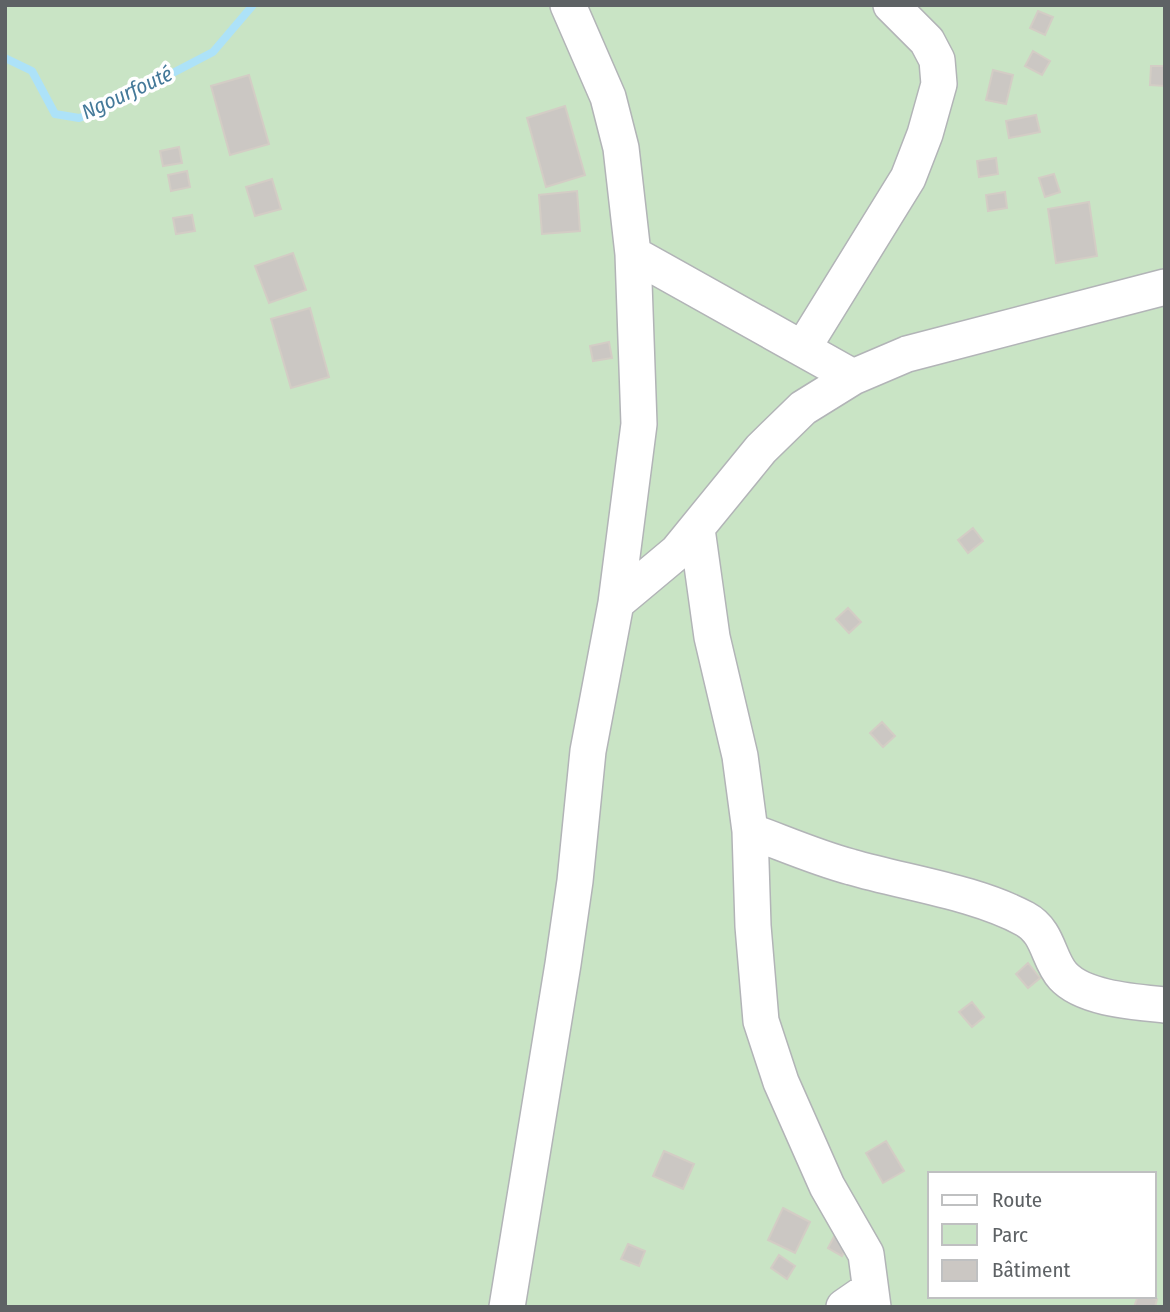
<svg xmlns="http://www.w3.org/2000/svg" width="1170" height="1312" font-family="'Fira Sans Condensed',sans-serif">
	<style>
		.green { fill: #c9e4c5; fill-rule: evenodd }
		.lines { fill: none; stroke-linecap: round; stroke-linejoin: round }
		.stream { stroke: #ade2f8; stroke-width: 8 }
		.building { fill: #cbc7c3; stroke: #d3cdc5; stroke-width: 2 }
		.minor-casing { stroke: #b2b4b7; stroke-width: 38 }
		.minor { stroke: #fff; stroke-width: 35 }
		.labels { text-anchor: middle; stroke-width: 7; stroke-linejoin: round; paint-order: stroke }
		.water-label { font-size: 21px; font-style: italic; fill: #447999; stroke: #fff }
	</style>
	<rect width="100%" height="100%" fill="#efece7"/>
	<!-- green -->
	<path class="green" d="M5,5H1165V1307H5ZM930,1174H1154V1296H930Z"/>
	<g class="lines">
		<!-- stream -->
		<path class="stream" d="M5,58L32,71L55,114L79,118L100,111L213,52L253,5"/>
	</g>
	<!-- building -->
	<path class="building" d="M1038,11L1053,17L1045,35L1030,28Z
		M1033,51L1050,61L1042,75L1025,66Z
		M1151,66H1165V86L1150,85Z
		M993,70L1013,75L1006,104L986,100Z
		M249,75L269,144L230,155L211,86Z
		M565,106L585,175L546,187L527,118Z
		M1036,115L1040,132L1009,138L1006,121Z
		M179,147L182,163L163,166L160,151Z
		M996,158L998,174L979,177L977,161Z
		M187,171L190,187L171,191L168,175Z
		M1054,174L1060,192L1045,197L1039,178Z
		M272,179L281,209L255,216L246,187Z
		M577,191L580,231L542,234L539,195Z
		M1005,192L1007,208L988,211L986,195Z
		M1089,202L1097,256L1056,263L1048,209Z
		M192,215L195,231L176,234L173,218Z
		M293,253L306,290L269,303L255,266Z
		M310,308L329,377L291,388L271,319Z
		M609,342L612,358L593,361L590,346Z
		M973,528L983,541L968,553L958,540Z
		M848,608L861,622L849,633L836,619Z
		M882,722L895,736L883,747L870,733Z
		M1028,963L1040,978L1028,988L1016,974Z
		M972,1002L984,1017L972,1027L959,1012Z
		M886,1141L904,1171L883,1183L866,1153Z
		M664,1151L694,1164L683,1189L653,1176Z
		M783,1208L810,1222L795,1253L768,1240Z
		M837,1231L851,1239L842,1256L828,1248Z
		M628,1244L645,1251L639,1266L621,1259Z
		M779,1255L795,1266L787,1279L771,1268Z
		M1138,1296L1157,1299L1155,1307H1134Z"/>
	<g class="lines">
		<!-- minor casing -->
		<g class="minor-casing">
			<path id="minor" d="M633,254L853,377
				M803,348L908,178L925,134L939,84L937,60L927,41L891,5
				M697,529L712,637L740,756L750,831L753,926L761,1021L781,1082L827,1186L866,1254L873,1307
				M616,603L677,552L761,449L803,408L853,377L907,354L1165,287
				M750,831C783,843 817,858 851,867C906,883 975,892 1025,919C1049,932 1048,960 1063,976C1084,999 1136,1002 1165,1005
				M507,1307L563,964L575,881L588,751L616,603L639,424L633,254L621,148L608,97L568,5
				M844,1307L870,1289"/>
		</g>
		<!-- minor -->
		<use href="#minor" class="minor"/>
	</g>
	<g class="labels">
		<!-- water labels -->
		<g class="water-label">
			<text transform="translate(127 93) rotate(-25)" y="7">Ngourfouté</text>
		</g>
	</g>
	<!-- border -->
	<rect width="1170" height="1312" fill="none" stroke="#5e6265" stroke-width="14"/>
	<!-- legend -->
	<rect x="928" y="1172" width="228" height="126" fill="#ffffff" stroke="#bfc0c1" stroke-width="2"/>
	<rect x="942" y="1195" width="35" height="10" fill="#ffffff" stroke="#bfc0c1" stroke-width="2"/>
	<text x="992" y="1207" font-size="21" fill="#5e6265">Route</text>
	<rect x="942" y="1224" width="35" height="21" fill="#c9e4c5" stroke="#bfc0c1" stroke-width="2"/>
	<text x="992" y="1242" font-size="21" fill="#5e6265">Parc</text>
	<rect x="942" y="1260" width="35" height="21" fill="#cbc7c3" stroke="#bfc0c1" stroke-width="2"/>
	<text x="992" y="1277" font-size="21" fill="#5e6265">Bâtiment</text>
</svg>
